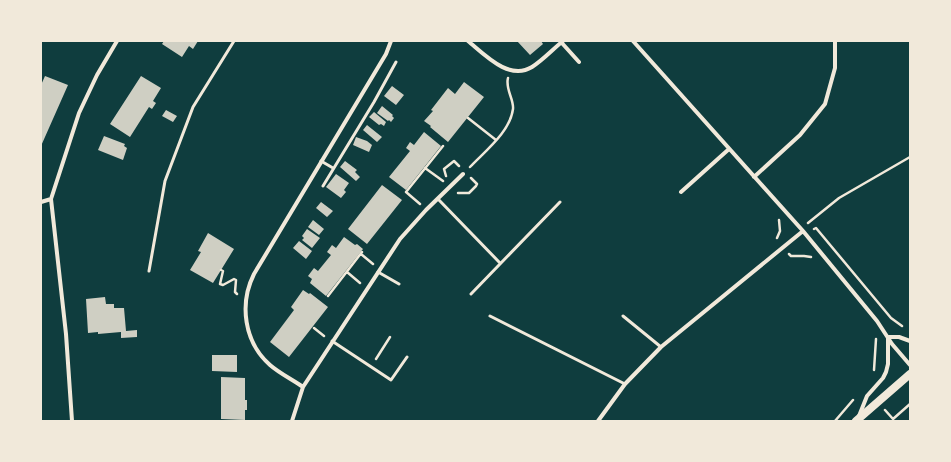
<svg xmlns="http://www.w3.org/2000/svg" width="951" height="462" font-family="Literata,serif">
	<style>
		.building { fill: #cfcfc3 }
		.lines { fill: none; stroke-linecap: round; stroke-linejoin: round }
		.path { stroke: #f1e9da; stroke-width: 2.5 }
		.service { stroke: #f1e9da; stroke-width: 3 }
		.minor { stroke: #f1e9da; stroke-width: 4 }
		.secondary { stroke: #f1e9da; stroke-width: 8 }
	</style>
	<rect width="100%" height="100%" fill="#0f3d3e"/>
	<!-- building -->
	<path class="building" d="M164,41H198L193,49L189,46L182,57L162,44Z
		M517,41H541L543,44L530,55Z
		M45,76L68,85L41,146V85Z
		M141,76L161,88L153,101L156,103L152,109L149,107L130,137L110,124Z
		M464,82L484,97L448,142L430,127L431,126L424,121L433,111L431,110L448,88L455,94Z
		M392,86L404,95L396,105L384,96Z
		M382,106L393,115L392,116L394,118L391,122L389,120L388,121L377,113Z
		M166,110L177,116L173,122L162,116Z
		M374,112L386,122L384,126L381,124L379,125L369,117Z
		M367,125L382,137L377,142L363,130Z
		M424,132L441,146L406,190L389,177L410,151L406,148L410,142L414,145Z
		M104,136L125,144L124,146L127,148L123,160L98,150Z
		M356,137L367,141L372,145L369,152L353,145Z
		M345,161L357,170L355,172L360,177L356,181L340,167Z
		M336,174L349,183L344,190L346,192L341,198L326,187Z
		M382,185L402,200L367,244L348,229Z
		M321,202L333,211L327,217L316,208Z
		M313,220L324,229L319,235L308,227Z
		M307,229L320,238L312,248L302,240L304,238L302,236Z
		M208,233L234,249L213,283L190,270L201,252L198,251Z
		M344,237L355,245L357,244L363,249L326,296L310,283L312,279L308,276L314,268L318,271L331,255L327,252L332,245L336,248Z
		M299,241L312,251L306,259L293,248Z
		M303,290L309,294L310,293L328,307L289,357L270,342L294,310L291,307Z
		M105,297L106,304H114V308H124L126,331L137,330V337L121,338V332L98,334V332L88,333L86,299Z
		M212,355H237V372L212,371Z
		M221,377L245,378V400H247V410H245V420L221,419Z"/>
	<g class="lines">
		<!-- path -->
		<path class="path" d="M468,118L496,140
			M470,167C485,151 510,132 513,109C514,99 505,89 508,78
			M425,168L443,181
			M446,176L444,169L454,161L459,166
			M458,193H469L476,186L477,184L471,178
			M420,204L406,192L443,146
			M808,223L839,198L910,157
			M814,229L816,228L891,318L902,326
			M777,238L780,231L779,220
			M361,254L373,264
			M789,254L791,256H804L811,257
			M221,270L223,271L220,284L223,285L234,279L236,280L235,292L237,294
			M347,272L360,283
			M328,296L362,252
			M314,328L324,336
			M376,359L390,337
			M874,370L876,339
			M885,410L893,419L910,404
			M835,421L853,400"/>
		<!-- service -->
		<path class="service" d="M321,161L333,168
			M323,186L374,102L396,62
			M438,199L500,263
			M149,271L165,181L193,107L234,41
			M378,272L399,284
			M471,294L560,202
			M490,316L625,384
			M623,316L661,347
			M332,341L391,380L407,357"/>
		<!-- minor -->
		<path class="minor" d="M468,41C485,55 509,81 532,67C543,60 553,49 563,41
			M633,41L803,231L877,321L892,344L910,365
			M561,42L579,62
			M754,177L800,135L825,104L835,68V41
			M681,192L729,149
			M41,202L51,199
			M888,337H899L910,341
			M303,387C293,380 279,373 270,365C244,342 239,304 254,274L386,54L391,41
			M859,416L867,396L883,378L886,372L888,364V337
			M72,421L66,334L51,199L79,113L97,75L117,41
			M292,421L303,387L400,239L426,210L463,174
			M598,421L625,384L661,347L803,231"/>
		<!-- secondary -->
		<path class="secondary" d="M856,421L910,374"/>
	</g>
	<!-- border -->
	<rect width="951" height="462" fill="none" stroke="#f1e9da" stroke-width="84"/>
</svg>
